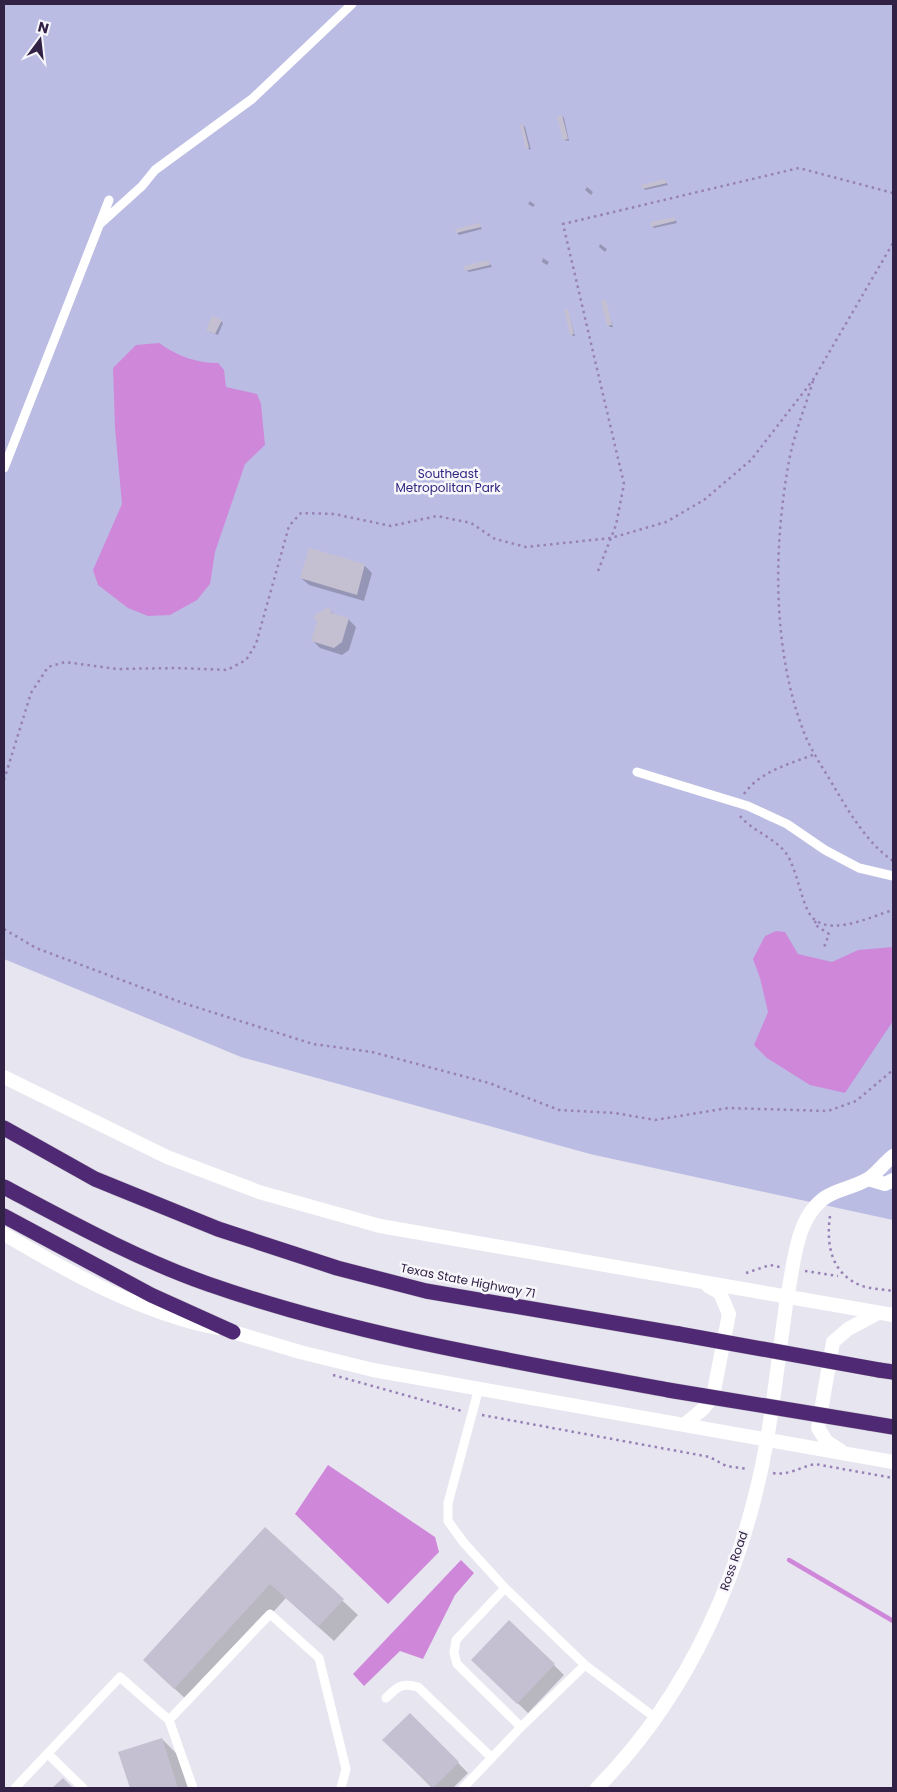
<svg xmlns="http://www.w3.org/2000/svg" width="897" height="1792" font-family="Poppins,sans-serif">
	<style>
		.green { fill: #bbbce3 }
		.water { fill: #cf87da }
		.shadow { fill: #0003 }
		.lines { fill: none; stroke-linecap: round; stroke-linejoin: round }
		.stream { stroke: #cf87da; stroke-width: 4.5 }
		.building { fill: #c5c0d1 }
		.motorway-casing { stroke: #c5c1cb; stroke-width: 16 }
		.path { stroke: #9781b7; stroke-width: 2.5; stroke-dasharray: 2.5 4; stroke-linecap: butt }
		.service { stroke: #fff; stroke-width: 9 }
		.minor { stroke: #fff; stroke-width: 14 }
		.tertiary { stroke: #fff; stroke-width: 14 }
		.motorway { stroke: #4f2974; stroke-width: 15 }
		.motorway-bridge-casing { stroke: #c5c1cb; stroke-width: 16; stroke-linecap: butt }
		.motorway-bridge { stroke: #4f2974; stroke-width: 15 }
		.labels { text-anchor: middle; stroke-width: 5; stroke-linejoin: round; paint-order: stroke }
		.park-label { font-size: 12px; fill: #2f2680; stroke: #f7f6fb }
		.street-label { font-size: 12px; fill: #312144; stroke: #f7f6fb }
	</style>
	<rect width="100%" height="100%" fill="#e7e5ef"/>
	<!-- green -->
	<path class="green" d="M4,4H893V1220L590,1154L241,1057L4,959Z"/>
	<!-- water -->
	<path class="water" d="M159,343C177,356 196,363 218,363L224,370L226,387L257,394L261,404L265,445L245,464L215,552L210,584L197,600L170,615L148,616L128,608L98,585L93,570L122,504L115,428L113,368L136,345Z
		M776,931L785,932L798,954L832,962L858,950L893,947V1021L845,1093L810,1085L767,1058L754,1045L768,1012L760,978L753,959L765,936Z
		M328,1465L435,1537L439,1552L388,1604L295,1514Z
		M461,1560L474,1573L455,1595L423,1659L400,1651L364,1686L353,1674Z"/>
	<!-- shadow -->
	<path class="shadow" d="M562,116L564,118L569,141L564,140L559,117Z
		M523,125L525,127L531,150L527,148Z
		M665,180L668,185L645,190L643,188Z
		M587,187L593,192L591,195L585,190Z
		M530,201L535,205L533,207L528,204Z
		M674,218L677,223L654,228L652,226Z
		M479,224L482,229L459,235L457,233Z
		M600,244L607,249L605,252L599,247Z
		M543,258L549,262L547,265L542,262Z
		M489,262L492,267L469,272L466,270Z
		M605,302L613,327H610L608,325Z
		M568,311L575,336H573L571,334Z
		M221,321L223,323L218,335L210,332Z
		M310,549L365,566L372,573L364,601L309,585L301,578Z
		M329,609L335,615L348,619L356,627L349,650L342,655L320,648L312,640Z
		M265,1529L358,1615L334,1641L286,1598L190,1703L160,1675Z
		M554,1665L564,1675L528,1713L483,1670Z
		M410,1714L468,1773L453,1788H432L384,1740Z
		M162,1739L177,1754L188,1788H131L120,1752Z"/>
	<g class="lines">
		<!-- stream -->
		<path class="stream" d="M789,1560L893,1621"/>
	</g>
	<!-- building -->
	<path class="building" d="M562,115L568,139L563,140L557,116Z
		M523,124L529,148L526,149L520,125Z
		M665,179L667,183L642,189L641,185Z
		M675,217V221L651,227L650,222Z
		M480,223L481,227L456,233L455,229Z
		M489,260L490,265L465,271L464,266Z
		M606,300L612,325L607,326L601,301Z
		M568,309L574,334L570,335L564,310Z
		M212,316L222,320L215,334L206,330Z
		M309,548L365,564L357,595L300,578Z
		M329,607L332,613L349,618L342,642L334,648L311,641L317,622L313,616Z
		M265,1527L344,1599L318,1627L270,1584L174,1689L143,1660Z
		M509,1620L555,1664L517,1704L471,1660Z
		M410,1713L459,1762L433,1788L382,1740Z
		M162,1738L178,1788H130L118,1752Z
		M63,1778L73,1788H52Z"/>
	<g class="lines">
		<!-- motorway casing -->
		<g class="motorway-casing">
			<path id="motorway" d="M4,1128L95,1179L218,1229L337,1268L426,1291L679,1334
				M4,1187C70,1222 137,1259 208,1284C357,1336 513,1361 668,1390
				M4,1216L151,1295L233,1332
				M879,1370L893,1372
				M869,1423L893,1427"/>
		</g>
		<!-- path -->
		<path class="path" d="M813,381C805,408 794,434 789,461C773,548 772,652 805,735C812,752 823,768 833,785C849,812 867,843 893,861
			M598,571L616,525L624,484L563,224L799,168L893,193
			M4,780L31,693L48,667L65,662L117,669L176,668L227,670L246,660L256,644L289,526L301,513L334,514L391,526L437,516L471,523L495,539L526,547L611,538L666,522L704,500L751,460L813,380L893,243
			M744,794C760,771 790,764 815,754
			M740,816C753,832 779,839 789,858C797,874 800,893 807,909C821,942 869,917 893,910
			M816,921L814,924L829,934L823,950
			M4,929L36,948L183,1003L313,1044L372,1052L489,1083L559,1110L615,1113L655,1120L728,1108L828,1111L856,1101L893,1070
			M830,1216C826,1245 831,1274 862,1286C871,1289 883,1289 893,1291
			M805,1271L838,1276
			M746,1273L770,1265L780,1267
			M333,1375L462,1411
			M482,1415L710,1457L726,1466L748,1469
			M773,1473C788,1476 800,1467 815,1464L893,1478"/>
		<!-- service -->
		<path class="service" d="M100,224L142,186L155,170L252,99L352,4
			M4,468L109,200
			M637,772L748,806L787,824L825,850L859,868L893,876
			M479,1388L448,1503V1521L464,1543L505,1588L585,1665L657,1719
			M505,1588L456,1640L454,1653L457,1664L521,1727L585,1665
			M386,1698C397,1687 402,1682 418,1687L492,1758
			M169,1720L193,1788
			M48,1754L83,1788
			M15,1788L120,1677L169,1720L270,1614L319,1658L346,1769L341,1788
			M463,1788L521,1727"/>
		<!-- minor -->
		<path class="minor" d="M868,1179L885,1184L893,1180
			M4,1234C70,1273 141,1313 217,1328
			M787,1298C794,1266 795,1217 826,1197C838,1189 855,1187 868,1179C877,1173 884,1163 893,1156"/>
		<!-- tertiary -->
		<path class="tertiary" d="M4,1077L167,1157L259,1192L380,1226L893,1315
			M233,1332L300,1352L373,1370L893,1462
			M684,1425L703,1409L713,1396L729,1314L720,1293L708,1286
			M841,1451L827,1442L818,1428L833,1342L848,1329L878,1313
			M597,1788C690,1694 744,1570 767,1440C775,1393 780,1345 787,1298"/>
		<!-- motorway -->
		<use href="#motorway" class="motorway"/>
		<!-- motorway-bridge casing -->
		<g class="motorway-bridge-casing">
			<path id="motorway-bridge" d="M679,1334L879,1370
				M668,1390L869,1423"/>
		</g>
		<!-- motorway-bridge -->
		<use href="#motorway-bridge" class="motorway-bridge"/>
	</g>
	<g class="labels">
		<!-- park labels -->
		<g class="park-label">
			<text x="448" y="478">Southeast<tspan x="448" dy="14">Metropolitan Park</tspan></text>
		</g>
		<!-- street labels -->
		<g class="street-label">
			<text transform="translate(468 1281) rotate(11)" y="4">Texas State Highway 71</text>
			<text transform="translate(734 1561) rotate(-71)" y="4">Ross Road</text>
		</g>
	</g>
	<!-- border -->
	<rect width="897" height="1792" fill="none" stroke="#312144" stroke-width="10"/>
	<!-- north arrow -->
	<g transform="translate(40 40) rotate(15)" stroke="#f7f6fb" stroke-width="4" paint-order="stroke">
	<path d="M0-4L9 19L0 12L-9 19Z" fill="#312144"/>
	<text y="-8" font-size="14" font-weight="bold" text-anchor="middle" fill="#312144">N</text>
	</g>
</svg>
